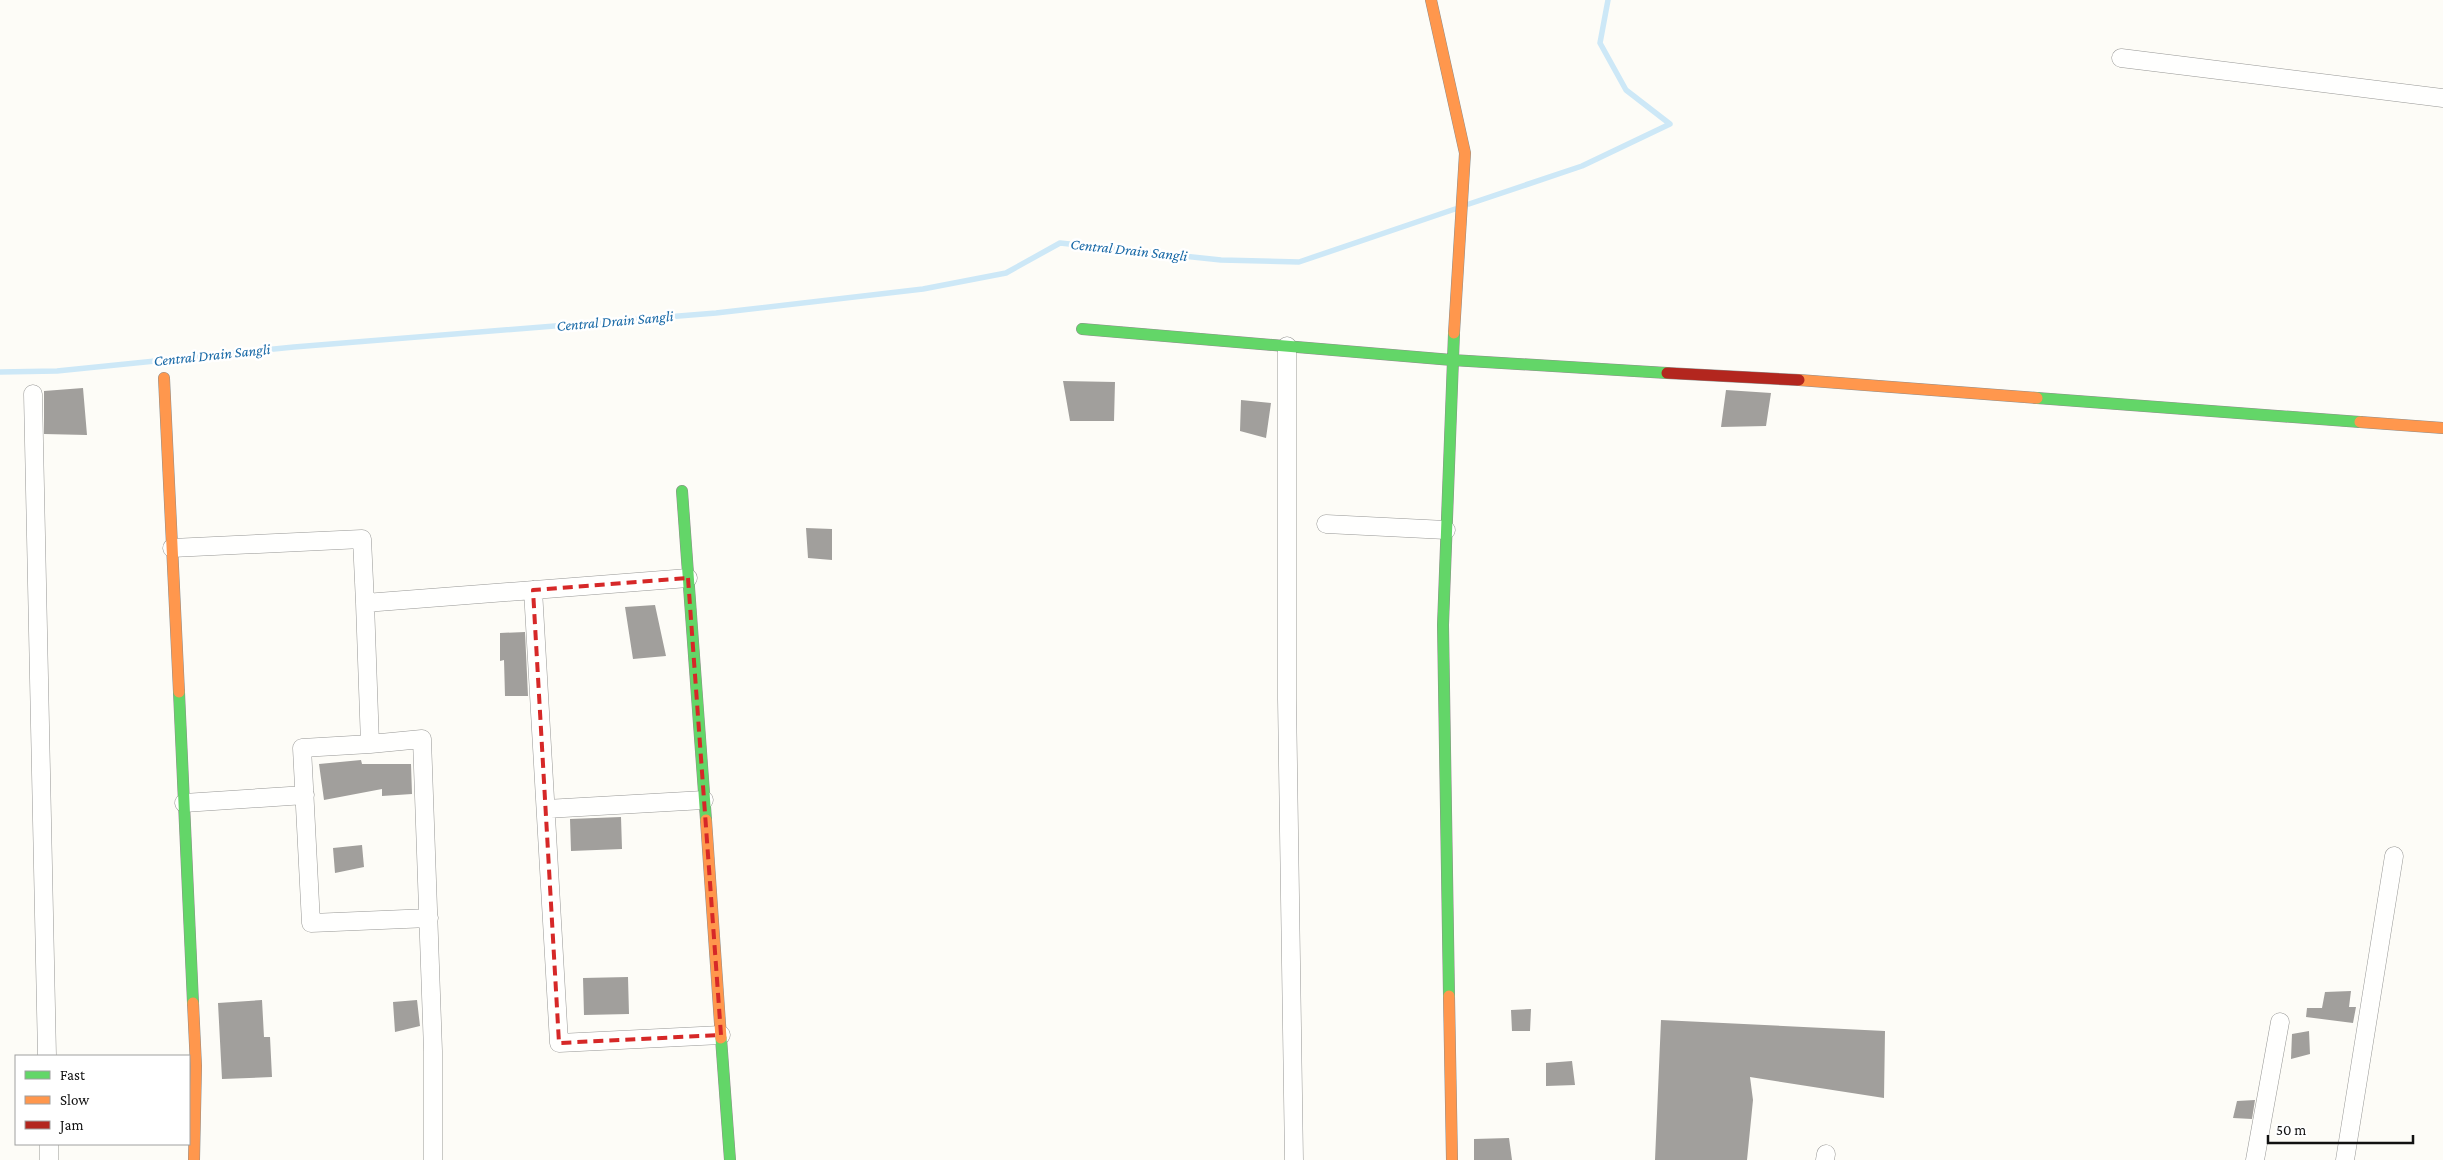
<svg xmlns="http://www.w3.org/2000/svg" width="2443" height="1160" font-family="'Crimson Pro',serif">
	<style>
		.lines { fill: none; stroke-linecap: round; stroke-linejoin: round }
		.stream { stroke: #cde8f7; stroke-width: 5.5 }
		.building { fill: #a19f9c }
		.street-casing { stroke: #979795; stroke-width: 19 }
		.fast-casing { stroke: #8e8d8b; stroke-width: 12 }
		.slow-casing { stroke: #8e8d8b; stroke-width: 12 }
		.jam-casing { stroke: #8e8d8b; stroke-width: 12 }
		.street { stroke: #fffffe; stroke-width: 18 }
		.fast { stroke: #63d668; stroke-width: 11 }
		.slow { stroke: #ff974d; stroke-width: 11 }
		.jam { stroke: #b3261e; stroke-width: 11 }
		.marked { fill: none; stroke: #d62828; stroke-width: 4; stroke-dasharray: 10 6; stroke-linejoin: round }
		.labels { text-anchor: middle; stroke-width: 5; stroke-linejoin: round; paint-order: stroke }
		.water-label { font-size: 15px; font-style: italic; fill: #1768a6; stroke: #fff }
	</style>
	<rect width="100%" height="100%" fill="#fdfcf7"/>
	<g class="lines">
		<!-- stream -->
		<path class="stream" d="M1469,204L1582,166L1670,124L1626,90L1600,43L1608,0
			M0,372L57,371L294,347L716,313L923,289L1006,273L1060,243L1221,260L1299,262L1455,209"/>
	</g>
	<!-- building -->
	<path class="building" d="M1063,381L1115,382L1114,421H1070Z
		M83,388L87,435L44,434V391Z
		M1726,390L1771,393L1766,426L1721,427Z
		M1241,400L1271,403L1266,438L1240,431Z
		M806,528L832,529V560L808,558Z
		M655,605L666,656L633,659L625,607Z
		M525,632L528,696H505L504,660L500,661V633Z
		M361,760L362,764H411L412,794L382,796V789L324,800L319,764Z
		M621,817L622,849L571,851L570,819Z
		M362,845L364,867L335,873L333,848Z
		M628,977L629,1014L584,1015L583,978Z
		M2351,991L2349,1007H2356L2353,1023L2306,1017L2307,1008H2322L2325,992Z
		M262,1000L264,1037H270L272,1077L222,1079L218,1003Z
		M417,1000L420,1026L395,1032L393,1002Z
		M1531,1009L1530,1031H1512L1511,1010Z
		M1661,1020L1885,1031L1884,1098L1750,1077L1753,1100L1747,1160H1655Z
		M2309,1031L2310,1054L2291,1059L2292,1034Z
		M1572,1061L1575,1085L1546,1086V1063Z
		M2255,1100L2252,1119L2233,1118L2237,1101Z
		M1509,1138L1512,1160H1474V1139Z"/>
	<g class="lines">
		<!-- street casing -->
		<g class="street-casing">
			<path id="street" d="M2121,58L2443,98
				M1287,346V699L1294,1160
				M33,394L47,1056
				M1326,524L1446,530
				M172,548L362,539L365,603L688,578
				M533,590L559,1043L721,1035
				M365,603L370,744L422,739L433,1051V1160
				M370,744L302,748L311,923L429,918
				M184,803L305,795
				M546,809L704,800
				M49,1144V1160
				M1825,1160L1826,1154
				M2255,1160L2280,1022
				M2345,1160L2394,856"/>
		</g>
		<!-- fast casing -->
		<g class="fast-casing">
			<path id="fast" d="M1082,329L1452,360L1667,373
				M2037,398L2360,422
				M682,491L706,820
				M179,692L193,1003
				M1449,996L1443,625L1454,333
				M721,1038L730,1160"/>
		</g>
		<!-- slow casing -->
		<g class="slow-casing">
			<path id="slow" d="M1431,0L1465,153L1454,333
				M164,378L179,692
				M1799,380L2037,398
				M2360,422L2443,428
				M706,820L721,1038
				M1449,996L1452,1160
				M193,1003L196,1066L194,1160"/>
		</g>
		<!-- jam casing -->
		<g class="jam-casing">
			<path id="jam" d="M1667,373L1799,380"/>
		</g>
		<!-- street -->
		<use href="#street" class="street"/>
		<!-- fast -->
		<use href="#fast" class="fast"/>
		<!-- slow -->
		<use href="#slow" class="slow"/>
		<!-- jam -->
		<use href="#jam" class="jam"/>
	</g>
	<!-- marked area -->
	<path class="marked" d="M688,578L721,1035L559,1043L533,590Z"/>
	<g class="labels">
		<!-- water labels -->
		<g class="water-label">
			<text transform="translate(1129 250) rotate(6)" y="5">Central Drain Sangli</text>
			<text transform="translate(615 321) rotate(-5)" y="5">Central Drain Sangli</text>
			<text transform="translate(212 355) rotate(-6)" y="5">Central Drain Sangli</text>
		</g>
	</g>
	<!-- legend -->
	<rect x="15" y="1055" width="175" height="90" fill="#ffffff" stroke="#a0a0a0"/>
	<rect x="25" y="1071" width="25" height="8" fill="#63d668" stroke="#a0a0a0"/>
	<text x="60" y="1080" font-size="15" fill="#111111">Fast</text>
	<rect x="25" y="1096" width="25" height="8" fill="#ff974d" stroke="#a0a0a0"/>
	<text x="60" y="1105" font-size="15" fill="#111111">Slow</text>
	<rect x="25" y="1121" width="25" height="8" fill="#b3261e" stroke="#a0a0a0"/>
	<text x="60" y="1130" font-size="15" fill="#111111">Jam</text>
	<!-- scale -->
	<path d="M2268 1135v8h145v-8" fill="none" stroke="#111111" stroke-width="2.5"/>
	<text x="2276" y="1135" font-size="15" fill="#111111" stroke="#ffffff" stroke-width="4" paint-order="stroke">50 m</text>
</svg>
